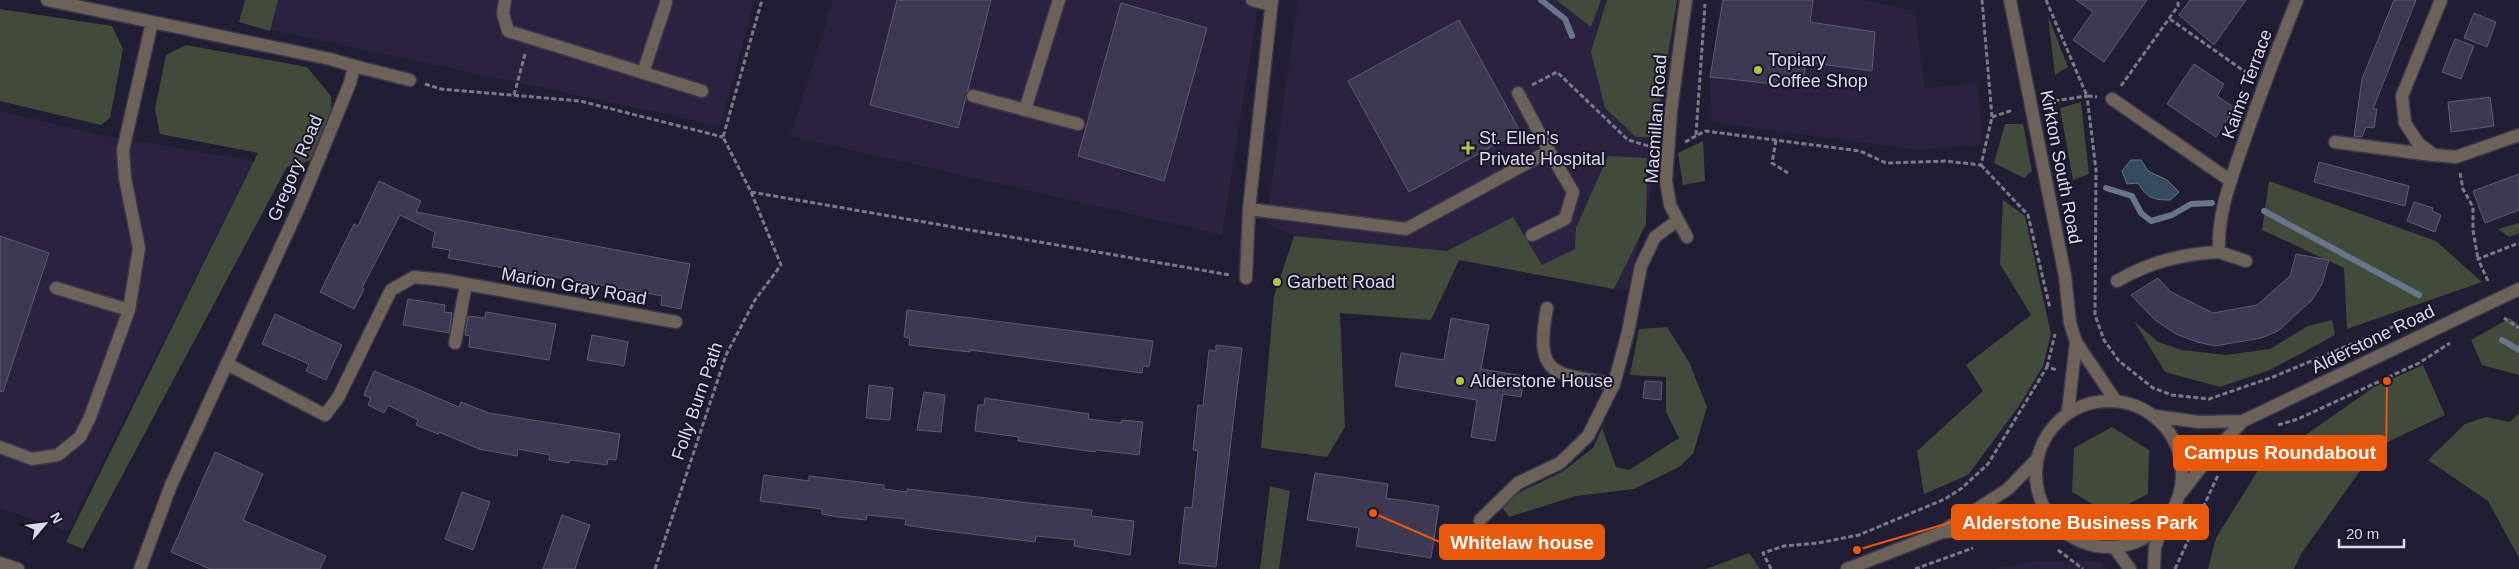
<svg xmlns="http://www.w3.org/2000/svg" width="2519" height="569" font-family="Arial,sans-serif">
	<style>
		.built { fill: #29233f }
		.green { fill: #424a3b }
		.water { fill: #354b5f; stroke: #677688 }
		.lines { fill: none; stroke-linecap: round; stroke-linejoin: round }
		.stream { stroke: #677688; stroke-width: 6 }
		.building { fill: #3d3952; stroke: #5f5b74 }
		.minor-casing { stroke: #3b374c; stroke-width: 15 }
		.path { stroke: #7c798b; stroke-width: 3; stroke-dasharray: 5 2.5; stroke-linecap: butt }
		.minor { stroke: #6c6259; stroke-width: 12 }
		.poi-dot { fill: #b4c24a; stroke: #181428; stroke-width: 2 }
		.labels { text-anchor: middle; stroke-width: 4; stroke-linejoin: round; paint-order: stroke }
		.poi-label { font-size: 18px; fill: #dcdae9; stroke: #181428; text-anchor: start }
		.street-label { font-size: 18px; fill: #dcdae9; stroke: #181428 }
		.leader { fill: none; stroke: #e8590c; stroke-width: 2 }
		.callout-dot { fill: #e8590c; stroke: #181428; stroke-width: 2 }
		.callout { fill: #e8590c; stroke: #e8590c; stroke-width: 2 }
		.callout-label { font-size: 19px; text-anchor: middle; font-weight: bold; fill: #fff }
	</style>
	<rect width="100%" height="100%" fill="#211d32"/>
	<!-- built -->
	<path class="built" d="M261,0H755L720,126L253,26Z
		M833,0H1259L1222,235L790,136Z
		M1298,0H1677L1657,164L1628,290L1459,260L1447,251L1294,236L1266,223Z
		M1721,0H1863L1915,11L1925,89L1978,82L1982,145L1917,150L1711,122L1710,77Z
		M0,111L106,136L254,161L68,532L0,508Z
		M2036,561H2101L2107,569H1994Z"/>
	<!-- green -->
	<path class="green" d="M245,0H278L270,31L239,22Z
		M1556,0H1601L1591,27Z
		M1607,0H1677L1654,137H1636L1605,108L1591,52Z
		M0,9L112,26L123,49L110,118L101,125L0,101Z
		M2048,16L2068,67L2055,75Z
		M186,45L307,67L331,96L332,128L318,158L287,167L83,549L66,542L258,153L160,134L155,109L166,55Z
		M2081,102L2089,174L2073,180L2060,108Z
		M2005,124H2023L2032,171L2024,178L1994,163Z
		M1703,141L1705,181L1683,185L1678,153Z
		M1608,156L1647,158L1646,224L1614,289L1459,260L1431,320L1340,313L1345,427L1327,457L1261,448L1274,296L1294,236L1447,251L1513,217L1542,265L1575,249L1576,228Z
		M2269,181L2436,241L2482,282L2347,329L2344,268L2262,230Z
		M2003,200L2025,216L2051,334L2043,366L2019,406L1968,475L1924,494L1917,451L1983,391L1966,365L2031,315L2000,264Z
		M2519,223V233L2509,237L2498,229Z
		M2510,318L2519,325V375L2482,365L2471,340Z
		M2332,320L2335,335L2270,370L2220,387L2165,372L2134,321L2158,342L2182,350L2226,355L2270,349L2308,326Z
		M1667,327L1689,362L1707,407L1693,454L1679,467L1634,489L1576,496L1509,517L1502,507L1520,492L1562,472L1593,448L1602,428L1616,467L1629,470L1679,438L1666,412V377L1630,375L1639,329Z
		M2423,365L2445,415L2377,447L2301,554L2294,569H2208L2216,538L2260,467L2374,387Z
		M2519,413V558L2488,501L2428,460L2465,424L2486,417L2510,422Z
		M2112,427L2149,450L2148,494L2109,514L2072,492L2074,448Z
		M1270,486L1290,491L1279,569H1260Z
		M1749,553L1760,569H1706Z"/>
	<!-- water -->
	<path class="water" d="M2131,160H2141L2148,171L2167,180L2179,192L2170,200C2153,200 2147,198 2138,183L2127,184L2122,171Z"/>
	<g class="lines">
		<!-- stream -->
		<path class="stream" d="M1541,0L1565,19L1572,36
			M2106,188L2132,196L2141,213L2151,221L2172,215L2191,204L2212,203
			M2264,211L2419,295
			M2502,340L2519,350"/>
	</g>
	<!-- building -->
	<path class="building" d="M897,0H991L958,128L870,105Z
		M1723,0H1813L1810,22L1875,32L1872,71L1806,62L1802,87L1710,77Z
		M2076,0H2147L2104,62L2073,40L2093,12Z
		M2190,0H2246L2214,45L2179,15Z
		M2394,0H2416L2373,109H2377L2374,128L2366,127L2362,137L2354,136L2362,79Z
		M1121,3L1207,28L1164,181L1078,156Z
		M2474,13L2496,22L2487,47L2464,38Z
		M1459,20L1520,131L1409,192L1348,81Z
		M2455,39L2474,46L2461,79L2442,72Z
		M2194,64L2224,84L2217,96L2235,108L2216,137L2167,104Z
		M2490,97L2494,126L2451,132L2448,102Z
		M2319,162L2409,186L2405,206L2314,182Z
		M2519,174V210L2485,223L2473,191Z
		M379,181L421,201L416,212L690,264L681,309L661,305L662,296L448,258L450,250L432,247L435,232L400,215L362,288L364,289L354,309L320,292L354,224L358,226Z
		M2414,202L2433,208L2432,211L2441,215L2435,232L2407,221Z
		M0,236L49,253L3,392L0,391Z
		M2296,254L2329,260L2322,284L2312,300L2278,331L2261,338L2215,346L2197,342L2176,334L2155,320L2131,295L2158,278L2171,292L2213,313L2257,305L2290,276Z
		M408,299L445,305L444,312L452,313L449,333L403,325Z
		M907,310L1153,341L1149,367L1143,366L1142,373L970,350V352L909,345L910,338L904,337Z
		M486,312L556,324L549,360L469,347L470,336L465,335L468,316L485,318Z
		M275,314L342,345L326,380L306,371L309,364L262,344Z
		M1451,318L1489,325L1481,369L1524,376L1521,397L1503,394L1495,441L1471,437L1477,400L1395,386L1401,353L1444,360Z
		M592,335L628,342L624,366L587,360Z
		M1216,345L1242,348L1216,567L1179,563L1185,507L1192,508L1198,451L1193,450L1198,405L1203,406L1209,350L1216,351Z
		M374,371L459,407L461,402L489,413L620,434L616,460L608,459L607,465L570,460L569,463L549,460L550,455L518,449L517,456L479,449L439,432L438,434L416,425L418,420L388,405L384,413L368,405L371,398L364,395Z
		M1645,381L1662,382L1661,400L1643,398Z
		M869,385L893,388L890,420L866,418Z
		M924,392L945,395L941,432L917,430Z
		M985,398L1089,414L1088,419L1121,423L1122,420L1143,422L1139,455L1096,450L1095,452L1018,441L1019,437L975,431L978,405H984Z
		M215,452L263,474L243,520L326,556L320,569H210L171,552Z
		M1315,473L1388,484L1386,498L1439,506L1431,558L1356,546L1359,528L1307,520Z
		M764,475L809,481V476L884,485V489L907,492V489L1092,510L1091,516L1134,521L1130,555L1074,546L1075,540L1036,536L1035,542L938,530L905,525L906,519L867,515L866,520L838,517L822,514V509L760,501Z
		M462,492L490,502L473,550L445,539Z
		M562,515L590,525L578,559L575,569H543Z"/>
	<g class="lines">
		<!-- minor casing -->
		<g class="minor-casing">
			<path id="minor" d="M47,0L330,59L354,66L350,83L300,205L171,485L140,569
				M505,0L503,14L508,31L702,91
				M1252,0L1271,5
				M1686,0L1671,111L1666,180L1670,205L1687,237
				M2010,0L2065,276L2070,323L2076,342L2115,400
				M2441,0L2402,96L2405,123L2418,143L2434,155L2456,157L2519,135
				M354,66L410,80
				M643,73L666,3
				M973,96L1078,124
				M2112,99L2231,181
				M1025,110L1059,0
				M2335,142L2432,155
				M1249,209L1406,229L1549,151L1518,93
				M1532,235L1565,219L1573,192L1549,151
				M2219,252L2246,261
				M1246,278L1249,209L1272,0
				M2117,281C2150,262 2181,254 2219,252C2217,214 2231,180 2243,144C2260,95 2278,48 2297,0
				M56,288L129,310
				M1547,308C1534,378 1554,373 1614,384
				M455,343L466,284
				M227,364L325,415L338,398L391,290L414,277L444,280L676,322
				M2036 474a73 73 0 1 1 146 0a73 73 0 1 1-146 0Z
				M2068,412L2076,342
				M2155,416L2199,422L2243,421
				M0,447L32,459L58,455L80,437L90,417L129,310L139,248L125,178L123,150L152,22
				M2181,493L2209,457L2243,421L2519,289
				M1480,520L1518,483L1560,463L1588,436L1614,384L1628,332L1641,266L1655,237L1678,220
				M1944,532L2018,525L2066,533
				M2114,547L2130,569
				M0,563L18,569
				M1847,569L1940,533L2008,489L2037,459
				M2154,569L2155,547L2164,523"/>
		</g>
		<!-- path -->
		<path class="path" d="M2046,0L2087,96L2097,97
			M2170,19L2251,76
			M425,84L441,89L580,101L723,137
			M1532,85L1557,72L1628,140L1652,147
			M2121,86L2178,6V0
			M514,95L525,54
			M2047,102L2087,96L2096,170L2095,315L2104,340L2119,361L2153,388L2172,395L2209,399L2273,377L2414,318
			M1992,117L2013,110
			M1696,135L1705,4
			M1776,140L1772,163L1788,173
			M1685,142L1705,131L1860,151L1886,163L1945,161L1981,165L1992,117L1982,0
			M1981,165L2028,215L2050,308
			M2460,173L2463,189L2473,207V230L2478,259
			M751,192L1230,275
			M2488,281L2478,259L2519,243
			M2504,318L2519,328
			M2047,367L2055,334
			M2278,425L2298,419L2419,363L2450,343
			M2058,550L2083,569
			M655,569L726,355L755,300L781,265L751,192L723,137L762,0
			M1771,569L1763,553L1784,546L1818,543L1859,535L1945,499L1962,488L1988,464L2047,367L2057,370
			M1915,569L1973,548
			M2175,569L2218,475"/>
		<!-- minor -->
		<use href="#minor" class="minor"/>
	</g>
	<!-- markers -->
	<g class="poi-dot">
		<circle cx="1758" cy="70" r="5"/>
		<path d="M1465.5 140.5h5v5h5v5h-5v5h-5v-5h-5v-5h5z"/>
		<circle cx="1277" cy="282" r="5"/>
		<circle cx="1460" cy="381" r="5"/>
	</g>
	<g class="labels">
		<!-- poi labels -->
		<g class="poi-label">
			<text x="1768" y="66">Topiary<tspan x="1768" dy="21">Coffee Shop</tspan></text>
			<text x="1479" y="144">St. Ellen’s<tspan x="1479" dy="21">Private Hospital</tspan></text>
			<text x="1287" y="288">Garbett Road</text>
			<text x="1470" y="387">Alderstone House</text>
		</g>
		<!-- street labels -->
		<g class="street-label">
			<text transform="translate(2247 84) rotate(-70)" y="6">Kaims Terrace</text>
			<text transform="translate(1656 119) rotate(-86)" y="6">Macmillan Road</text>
			<text transform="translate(2061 167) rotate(79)" y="6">Kirkton South Road</text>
			<text transform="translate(295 168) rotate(-67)" y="6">Gregory Road</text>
			<text transform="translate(574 286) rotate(10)" y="6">Marion Gray Road</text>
			<text transform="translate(2373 339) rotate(-26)" y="6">Alderstone Road</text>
			<text transform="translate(697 401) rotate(-71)" y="6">Folly Burn Path</text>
		</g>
	</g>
	<!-- callouts -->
	<path class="leader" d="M2387 381L2386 453M1857 550L1952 522M1373 513L1440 542"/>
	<g class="callout-dot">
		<circle cx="2387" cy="381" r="5"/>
		<circle cx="1857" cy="550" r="5"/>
		<circle cx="1373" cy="513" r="5"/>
	</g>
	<g class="callout">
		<rect x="2174" y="436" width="212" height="34" rx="5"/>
		<rect x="1952" y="505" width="256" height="34" rx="5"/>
		<rect x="1440" y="525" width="164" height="34" rx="5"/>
	</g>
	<g class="callout-label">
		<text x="2280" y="459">Campus Roundabout</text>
		<text x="2080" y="529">Alderstone Business Park</text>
		<text x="1522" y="549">Whitelaw house</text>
	</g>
	<!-- north arrow -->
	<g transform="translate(45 524) rotate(62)" stroke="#181428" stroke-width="4" paint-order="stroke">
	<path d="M0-4L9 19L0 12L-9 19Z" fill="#dcdae9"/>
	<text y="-8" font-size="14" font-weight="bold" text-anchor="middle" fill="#dcdae9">N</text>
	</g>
	<!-- scale -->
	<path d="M2339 539v8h65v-8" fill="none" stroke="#dcdae9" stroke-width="2.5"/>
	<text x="2346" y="539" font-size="15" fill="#dcdae9" stroke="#181428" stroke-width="4" paint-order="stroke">20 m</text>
</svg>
